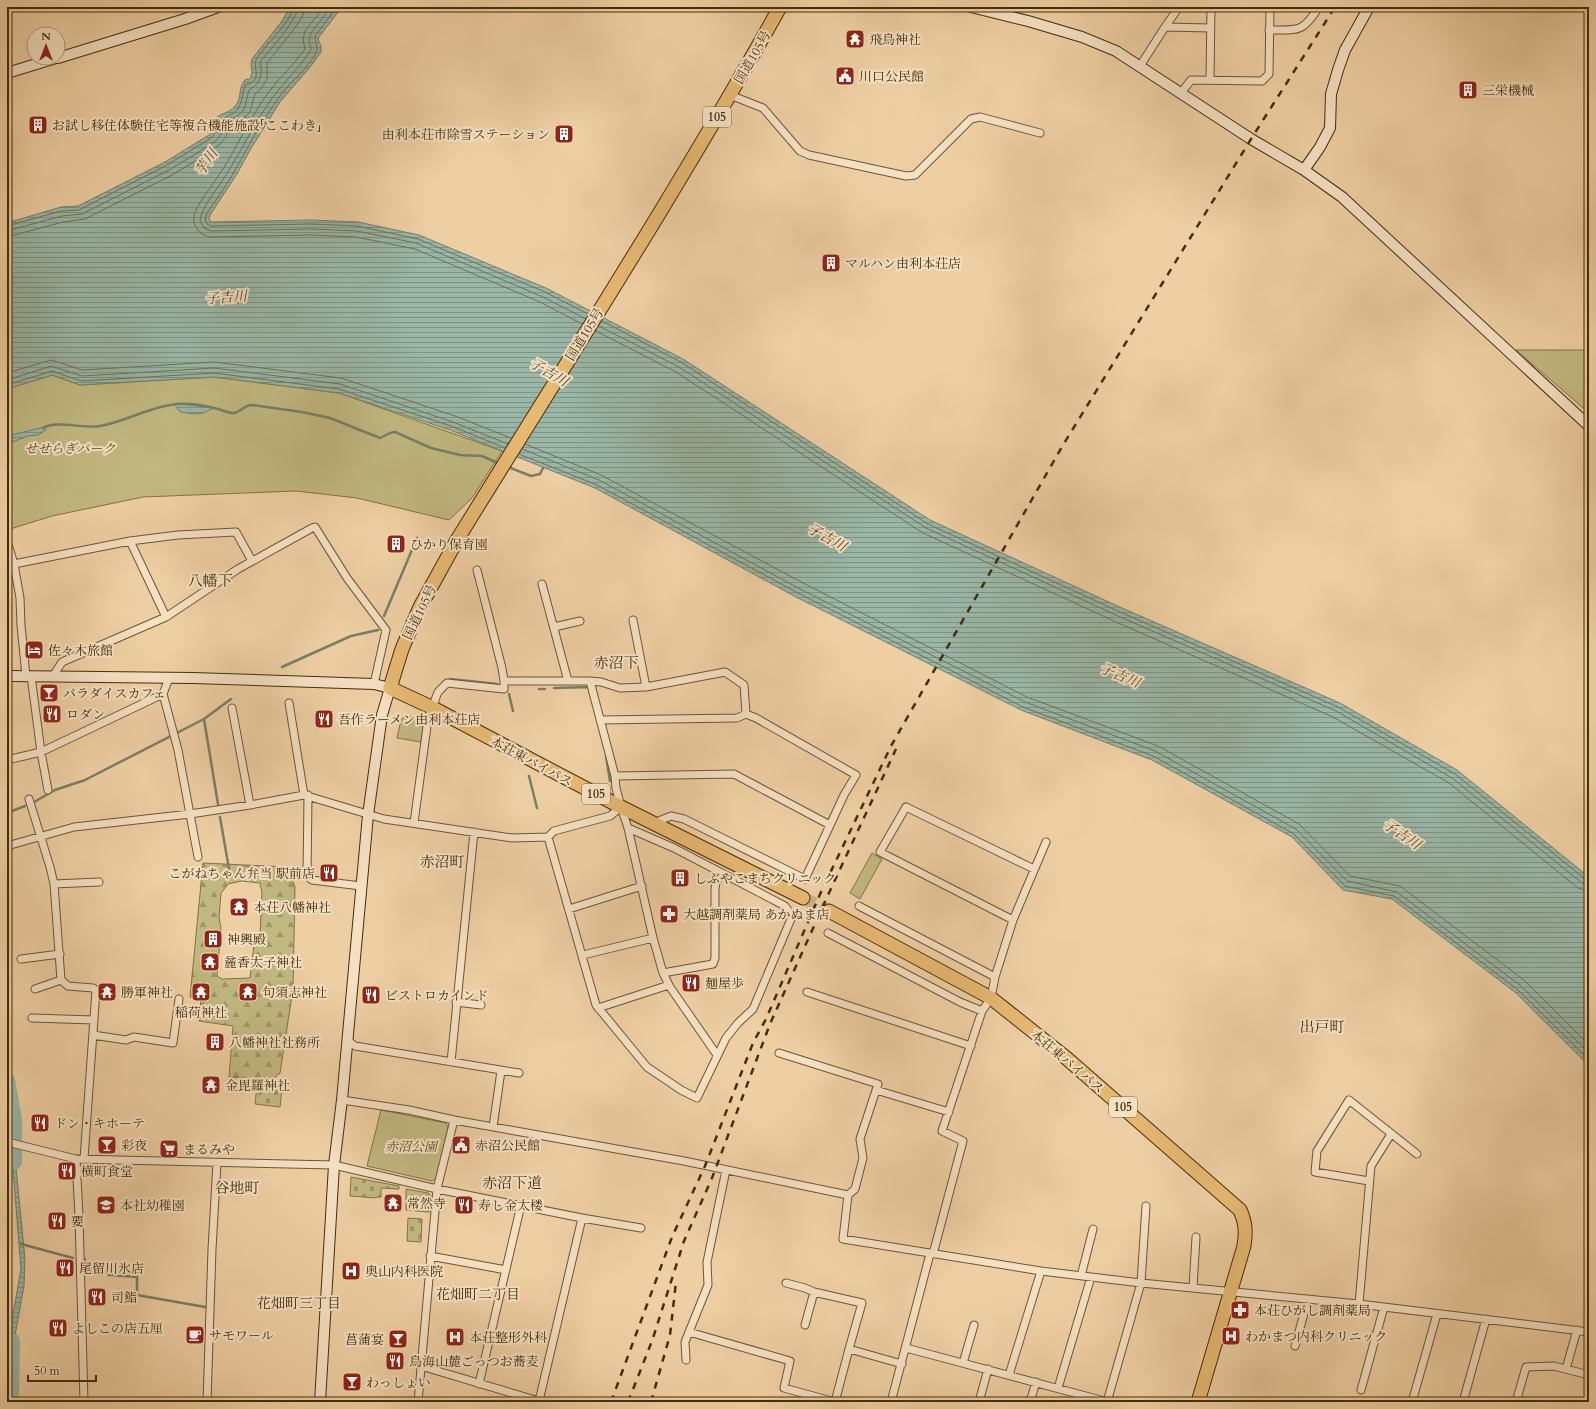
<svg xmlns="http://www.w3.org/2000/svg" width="1596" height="1409" font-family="Cardo,'Noto Serif JP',serif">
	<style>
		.forest { fill: url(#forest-firs); stroke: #827244; fill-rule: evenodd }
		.cemetery { fill: url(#cemetery-stones); stroke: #827244 }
		.park { fill: #c1b880; stroke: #827244 }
		.water { fill: url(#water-rules); stroke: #777f68 }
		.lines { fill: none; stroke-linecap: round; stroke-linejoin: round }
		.shore { stroke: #6e7258; stroke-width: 1 }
		.stream { stroke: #777f68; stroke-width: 2.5 }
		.river { stroke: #99b6a7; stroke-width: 16 }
		.highway-tunnel { stroke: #ccaf84; stroke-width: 13; stroke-dasharray: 13 6; stroke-linecap: butt }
		.street-casing { stroke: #6e5630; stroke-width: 9 }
		.secondary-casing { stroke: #442d09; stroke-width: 12 }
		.highway-casing { stroke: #442d09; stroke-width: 15 }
		.street { stroke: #f4e0c3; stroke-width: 7 }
		.secondary { stroke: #f4e0c3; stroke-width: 10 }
		.highway { stroke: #e7b872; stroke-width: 13 }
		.rail { stroke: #442d09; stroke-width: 2.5; stroke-dasharray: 7 7; stroke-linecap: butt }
		.labels { text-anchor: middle; stroke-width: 4; stroke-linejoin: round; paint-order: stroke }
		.shield { fill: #f4e0c3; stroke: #796341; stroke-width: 1 }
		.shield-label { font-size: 12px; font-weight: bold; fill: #442d09 }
		.poi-label { font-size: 13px; fill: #442d09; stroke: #f4e0c3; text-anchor: start }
		.street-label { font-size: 13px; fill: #442d09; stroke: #f4e0c3 }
		.park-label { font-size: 13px; font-style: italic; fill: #5d4921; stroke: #f4e0c3 }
		.water-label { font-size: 14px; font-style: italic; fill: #554829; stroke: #f4e0c3 }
		.neighbourhood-label { font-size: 14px; fill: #442d09; stroke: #f4e0c3 }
		.quarter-label { font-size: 15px; fill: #442d09; stroke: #f4e0c3 }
	</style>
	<defs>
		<pattern id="forest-firs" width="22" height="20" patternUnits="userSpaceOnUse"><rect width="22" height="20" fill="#c1b880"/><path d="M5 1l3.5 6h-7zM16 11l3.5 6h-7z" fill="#9e9667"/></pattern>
		<pattern id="cemetery-stones" width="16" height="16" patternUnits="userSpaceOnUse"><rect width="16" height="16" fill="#c1b880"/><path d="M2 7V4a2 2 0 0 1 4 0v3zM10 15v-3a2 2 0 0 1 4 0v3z" fill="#9e9667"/></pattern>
		<pattern id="water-rules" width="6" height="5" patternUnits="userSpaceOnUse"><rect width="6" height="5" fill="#99b6a7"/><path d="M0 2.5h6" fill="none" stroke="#7e9486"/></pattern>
	</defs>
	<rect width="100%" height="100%" fill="#eecfa3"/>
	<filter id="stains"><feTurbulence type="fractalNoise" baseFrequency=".005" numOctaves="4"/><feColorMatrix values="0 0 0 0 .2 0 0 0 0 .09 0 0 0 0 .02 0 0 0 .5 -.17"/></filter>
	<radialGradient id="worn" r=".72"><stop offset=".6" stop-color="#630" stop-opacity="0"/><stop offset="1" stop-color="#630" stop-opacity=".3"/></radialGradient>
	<!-- forest -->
	<path class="forest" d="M203,863L287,867L295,887L293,989L280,1073L272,1080L229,1077L233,1026L199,1021L201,999L190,997ZM242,881L260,883L262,893L260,935L254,944L250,978L222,979L217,976L221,927L219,918L221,893L228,884Z"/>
	<!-- cemetery -->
	<path class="cemetery" d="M257,1086L282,1089L280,1107L255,1104Z
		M351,1177L399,1186V1189L381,1188V1197H377L376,1198L350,1196Z
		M406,1189L428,1193L431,1196L429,1212L406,1210Z
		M408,1218L422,1219L421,1242L407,1241Z"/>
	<!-- park -->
	<path class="park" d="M1516,350H1589V413Z
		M52,375L80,385L214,377L339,393L502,451L472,498L449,520L357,498L296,491L143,497L52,516L7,530V389Z
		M414,716L421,719L424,723L421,742L397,738L401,720L404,717Z
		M872,853L882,859L860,899L850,893Z
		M381,1110L446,1123L448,1128L437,1178L432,1181L367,1166Z"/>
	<!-- water -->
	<path class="water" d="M290,7H342L319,37L318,40L321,45V52L311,66L280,102L250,150L237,174L210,215L209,219L211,222L311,220L358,222L419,235L546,288L683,359L930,520L1122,608L1340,703L1457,770L1589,877V1066L1516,993L1392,899L1343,890L1292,837L1152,760L1021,710L796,597L595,488L450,430L339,393L214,377L80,385L52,375L7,389V223L61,207L78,206L165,162L209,135L213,130C210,112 227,117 236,105C242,97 238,86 246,79L249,80C255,70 249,68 252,59L282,21Z
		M174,404H181L213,408C202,416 193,414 180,412Z
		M44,427L46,430L38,435L28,436L7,444V436Z
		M7,1067L17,1117L15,1137L11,1136L12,1118L7,1092Z
		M11,1146L14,1147L25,1259L24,1286L14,1341V1363H9V1337L21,1269Z
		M9,1369H14L13,1402H8Z"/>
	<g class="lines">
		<!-- shore -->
		<path class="shore" d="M324,7L305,31L303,39L305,49C294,65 279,78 268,93C249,119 237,148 219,175C213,184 196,206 194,216C192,227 201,236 211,237L311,235L356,237L415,249L540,302L582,324
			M331,7L311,33L309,40L311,50C300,67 285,81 273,97C254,123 241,152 224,178C218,188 201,208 200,220L204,228L211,231L311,229L357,231L416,243L543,297L586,319
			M337,7L315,36C314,41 318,45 317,50C314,61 296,78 288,86C266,112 251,142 234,172C226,186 216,200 207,213L205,219L207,224L211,226L311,224L357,226L418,239L545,292L588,314
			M7,226L61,211L79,210L167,165L211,138L216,132L217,121C242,111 239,109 245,85C247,84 249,84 251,83C261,78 253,66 256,60C264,45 292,22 293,7
			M7,231L62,216L82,214L169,170L194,155L216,141L221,134L222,125L235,118L244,110L249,90C261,83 263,74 260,62C269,51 298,19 298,7
			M7,237L63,222L85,219L172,175L197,160L219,145L226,137L228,129L239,122L250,112L255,94L261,89L267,79V63L294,29L303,15L304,7
			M602,321L681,362L928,524L1120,612L1338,707L1455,774L1585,879L1589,880
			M599,326L679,367L926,528L1118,616L1336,711L1452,778L1582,883L1589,885
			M596,331L676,372L923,533L1116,622L1333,717L1449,783L1578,888L1589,891
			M7,373L51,360L82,370L214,362L341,378L455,416L511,438
			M7,380L51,366L82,376L214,368L340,384L453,422L508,444
			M7,385L52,371L81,381L214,373L339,389L451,426L505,448
			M525,444L601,475L803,583L1027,697L1158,746L1299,824L1350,876L1400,886L1525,981L1589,1045
			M522,449L599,480L800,589L1025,702L1155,751L1296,829L1347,881L1397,892L1521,986L1589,1053
			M519,454L597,485L798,593L1023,707L1153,756L1294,834L1345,886L1394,896L1518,990L1589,1060"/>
		<!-- stream -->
		<path class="stream" d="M43,428C57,420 83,429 100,426C124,422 145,409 170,405C185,402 203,405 218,409C222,410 228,413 233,413C240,413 244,405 252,405L302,412L330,418L380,438L390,433L395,432L431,448L460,455L482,456L500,464
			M508,467L531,476L540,474L543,468
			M384,616L417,538
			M282,667L351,636L378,630
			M450,679L497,684
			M554,688L589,687V689
			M539,689H545
			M509,694L513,711
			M204,719L218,804
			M606,756L610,781
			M529,776L537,808
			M34,802L55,790L85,780L204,719L231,699
			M7,813L25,806
			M220,817L229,869
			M21,1244L73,1258
			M85,1259V1273L137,1277V1295L205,1307"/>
		<!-- river -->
		<path class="river" d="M7,1080L14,1119V1162
			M11,1402L12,1341"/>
		<!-- highway-tunnel -->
		<path class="highway-tunnel" d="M803,898L829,911"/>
		<!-- street casing -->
		<g class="street-casing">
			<path id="street" d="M1165,27L1179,7
				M1269,30C1299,30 1302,33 1319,7
				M1140,66L1165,27L1210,28
				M1210,80L1211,7
				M1181,93L1191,80L1262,81L1269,74L1270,7
				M730,95L763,108L800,151L809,155L906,176L915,175L971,119L980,117L1040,133
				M7,541L14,564L20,598L21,625L26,676
				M130,541L166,617
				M14,564L130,541L178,535L236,532L252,561
				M542,584L568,681
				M633,620L646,687
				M554,627L580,621
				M31,676L41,752L48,790
				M53,676L62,662L166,617L238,569L312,528L315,527L347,578L386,630L374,684
				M169,678L163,694L178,750L198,857
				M504,681H590L601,682L620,688L646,687L725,672L744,685L746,714
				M590,681L615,776L616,788L621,807L628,828L653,938L663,973L670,987L717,1055
				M289,703L304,795
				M232,708L250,805
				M600,720L737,718L746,714L756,718L856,775L844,795L805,879L684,819L671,816L654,823
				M7,760L41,752L163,694
				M615,776L734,774L830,825
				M308,795L307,876L312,880L361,886
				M29,799L50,867L54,884L61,980L68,986L93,988L96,990L84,1159
				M414,823L428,719L438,692L447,683L504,689V681L502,668L477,570
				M548,837L596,1005L647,1067L681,1090L697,1098L726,1038L738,1023L753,1009L791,919L790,913L785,906L674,848L628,828
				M7,846L74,827L190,814L250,805L304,795L384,819L512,838L548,837L554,831L610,816L621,807
				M54,884L99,882
				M859,906L995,977
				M569,909L642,886
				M1013,920L880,852L906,807L1034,869
				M828,933L960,1002L982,1011
				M583,955L653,938
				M21,959L60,954
				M663,973L713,964L715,958V889L716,882L722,873
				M35,989L61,980
				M807,992L971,1046
				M456,1002L481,1005
				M598,1008L669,985
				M32,1018L94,1020
				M93,1035L126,1040L134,1037L173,1043L179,999
				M347,1040L355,1046L519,1073
				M779,1053L878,1084L860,1139L863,1158L855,1189L848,1195L843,1239L1041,1271L1141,1283L1359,1304L1589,1332
				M451,1062L474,832
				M876,1090L949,1112
				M342,1100L409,1110L454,1120L684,1161L848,1195
				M493,1127L501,1071
				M7,1142L76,1159L334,1165L437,1189L582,1218L641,1228
				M76,1159L79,1216L84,1402
				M1369,1181L1315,1172L1317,1151L1349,1100L1417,1154
				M933,1254L963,1141L942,1131L982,1011L991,998L995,977L1013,920L1046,842
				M430,1256L506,1270
				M1081,1276L1093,1229
				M786,1283L805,1288L814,1292L862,1303L849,1349
				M1193,1288L1196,1237
				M1359,1304L1371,1166L1391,1134
				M805,1325L814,1292
				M689,1332L708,1285L707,1262L726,1170
				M1295,1346L1308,1299
				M906,1348L1108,1402
				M686,1360L685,1342L689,1332L790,1361L784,1388L835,1402L849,1349L902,1364
				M963,1363L974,1325
				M421,1366L542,1402
				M1566,1369L1577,1330
				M1009,1375L1041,1271
				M479,1384L521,1205
				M1058,1388L1091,1277
				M1361,1390L1384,1307
				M539,1401L582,1218
				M207,1402L212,1249L217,1163
				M418,1402L437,1189L454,1120
				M891,1402L930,1254
				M979,1402L988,1369
				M1030,1402L1036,1382
				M1107,1402L1141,1283L1146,1206
				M1412,1402L1437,1314
				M1463,1402L1486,1319
				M1516,1402L1526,1367L1554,1366L1589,1375"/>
		</g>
		<!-- secondary casing -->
		<g class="secondary-casing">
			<path id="secondary" d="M971,7L1028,21L1082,37L1116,51L1251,139L1304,170L1342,197L1589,426
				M58,58L185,19L218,7
				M7,73L56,58
				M1304,170L1320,147L1330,128L1331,94L1338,70L1345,50L1369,7
				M7,676L193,678L374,684L390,688L382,715L368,815L342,1100L334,1165L320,1402"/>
		</g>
		<!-- highway casing -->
		<g class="highway-casing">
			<path id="highway" d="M780,7C679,188 566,363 457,540L420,607L402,649L390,688L431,707L621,807L803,898
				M829,911L991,998L1064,1056L1240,1210C1246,1223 1246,1232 1244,1246L1198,1402"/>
		</g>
		<!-- street -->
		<use href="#street" class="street"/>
		<!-- secondary -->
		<use href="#secondary" class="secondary"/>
		<!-- highway -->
		<use href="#highway" class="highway"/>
		<!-- rail -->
		<path class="rail" d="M611,1402L672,1237L705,1166L753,1043L766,1019L821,892L891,746L1063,445L1251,139L1335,7
			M628,1402L652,1341L684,1241L712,1178L770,1024L828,895L896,749
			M651,1402L670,1335L676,1282"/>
	</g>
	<!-- icons -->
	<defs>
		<g id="temple-square" transform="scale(1)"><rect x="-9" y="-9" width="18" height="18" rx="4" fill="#8f2418" stroke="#f4e0c3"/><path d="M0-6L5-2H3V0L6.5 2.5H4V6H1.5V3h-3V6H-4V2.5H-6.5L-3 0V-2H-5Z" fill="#fff"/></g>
		<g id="civic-square" transform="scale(1)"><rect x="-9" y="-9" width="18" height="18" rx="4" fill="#8f2418" stroke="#f4e0c3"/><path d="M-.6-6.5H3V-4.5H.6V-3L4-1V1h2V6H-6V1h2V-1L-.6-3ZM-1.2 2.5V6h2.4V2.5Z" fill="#fff"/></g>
		<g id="building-square" transform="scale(1)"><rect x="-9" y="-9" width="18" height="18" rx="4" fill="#8f2418" stroke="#f4e0c3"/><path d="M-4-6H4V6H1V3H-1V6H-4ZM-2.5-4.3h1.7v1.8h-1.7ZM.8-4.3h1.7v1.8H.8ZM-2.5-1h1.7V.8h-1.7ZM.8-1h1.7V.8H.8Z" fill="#fff"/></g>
		<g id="hotel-square" transform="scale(1)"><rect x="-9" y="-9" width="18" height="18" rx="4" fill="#8f2418" stroke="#f4e0c3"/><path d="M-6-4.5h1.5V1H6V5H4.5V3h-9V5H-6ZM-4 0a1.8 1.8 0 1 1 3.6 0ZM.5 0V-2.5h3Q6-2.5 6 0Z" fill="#fff"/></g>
		<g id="bar-square" transform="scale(1)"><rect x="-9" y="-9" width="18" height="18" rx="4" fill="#8f2418" stroke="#f4e0c3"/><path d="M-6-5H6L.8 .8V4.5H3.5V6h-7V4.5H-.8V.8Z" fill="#fff"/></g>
		<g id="restaurant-square" transform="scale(1)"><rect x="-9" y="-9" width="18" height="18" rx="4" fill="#8f2418" stroke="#f4e0c3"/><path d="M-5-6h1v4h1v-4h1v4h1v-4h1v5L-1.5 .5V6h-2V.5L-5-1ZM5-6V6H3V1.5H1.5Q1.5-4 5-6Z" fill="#fff"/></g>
		<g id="pharmacy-square" transform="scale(1)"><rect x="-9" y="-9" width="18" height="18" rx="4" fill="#8f2418" stroke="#f4e0c3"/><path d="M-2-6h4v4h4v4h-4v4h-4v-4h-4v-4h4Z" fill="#fff"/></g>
		<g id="supermarket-square" transform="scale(1)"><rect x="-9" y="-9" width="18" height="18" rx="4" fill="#8f2418" stroke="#f4e0c3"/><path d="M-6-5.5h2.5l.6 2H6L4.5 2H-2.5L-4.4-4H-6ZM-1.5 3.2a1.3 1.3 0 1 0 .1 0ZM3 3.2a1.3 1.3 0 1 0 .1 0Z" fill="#fff"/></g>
		<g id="school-square" transform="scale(1)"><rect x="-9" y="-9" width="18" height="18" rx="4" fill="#8f2418" stroke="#f4e0c3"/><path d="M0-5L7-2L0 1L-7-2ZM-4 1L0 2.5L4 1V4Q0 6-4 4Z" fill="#fff"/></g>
		<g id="hospital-square" transform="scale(1)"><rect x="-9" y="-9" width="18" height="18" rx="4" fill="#8f2418" stroke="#f4e0c3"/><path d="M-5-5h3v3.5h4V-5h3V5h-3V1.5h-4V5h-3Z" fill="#fff"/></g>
		<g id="cafe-square" transform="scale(1)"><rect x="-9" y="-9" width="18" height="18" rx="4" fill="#8f2418" stroke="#f4e0c3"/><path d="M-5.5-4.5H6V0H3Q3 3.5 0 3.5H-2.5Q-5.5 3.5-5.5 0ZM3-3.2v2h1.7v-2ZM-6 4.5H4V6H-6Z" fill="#fff"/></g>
	</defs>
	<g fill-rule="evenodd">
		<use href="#temple-square" x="855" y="39"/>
		<use href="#civic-square" x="845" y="76"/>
		<use href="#building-square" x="1468" y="90"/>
		<use href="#building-square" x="38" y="125"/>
		<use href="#building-square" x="564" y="134"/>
		<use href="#building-square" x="831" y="263"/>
		<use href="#building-square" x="396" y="544"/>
		<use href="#hotel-square" x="34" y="650"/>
		<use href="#bar-square" x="49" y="693"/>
		<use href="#restaurant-square" x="52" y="714"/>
		<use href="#restaurant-square" x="324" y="719"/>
		<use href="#restaurant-square" x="329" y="873"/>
		<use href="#building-square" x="680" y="878"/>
		<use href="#temple-square" x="239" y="907"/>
		<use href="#pharmacy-square" x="669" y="914"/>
		<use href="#building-square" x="213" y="939"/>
		<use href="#temple-square" x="210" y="962"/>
		<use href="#restaurant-square" x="691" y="983"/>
		<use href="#temple-square" x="107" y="992"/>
		<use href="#temple-square" x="201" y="992"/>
		<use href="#temple-square" x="248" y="992"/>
		<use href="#restaurant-square" x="371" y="995"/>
		<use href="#building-square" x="215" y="1042"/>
		<use href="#temple-square" x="211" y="1085"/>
		<use href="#restaurant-square" x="40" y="1123"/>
		<use href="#bar-square" x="107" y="1145"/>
		<use href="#civic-square" x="461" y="1145"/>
		<use href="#supermarket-square" x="169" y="1149"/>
		<use href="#restaurant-square" x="67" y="1171"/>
		<use href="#temple-square" x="393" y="1203"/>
		<use href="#school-square" x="106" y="1205"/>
		<use href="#restaurant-square" x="464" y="1205"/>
		<use href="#restaurant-square" x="57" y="1221"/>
		<use href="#restaurant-square" x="65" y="1268"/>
		<use href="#hospital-square" x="351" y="1271"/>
		<use href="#restaurant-square" x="97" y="1297"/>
		<use href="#pharmacy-square" x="1240" y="1310"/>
		<use href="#restaurant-square" x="58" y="1328"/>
		<use href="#cafe-square" x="195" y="1335"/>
		<use href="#hospital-square" x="1231" y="1336"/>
		<use href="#hospital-square" x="455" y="1337"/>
		<use href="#bar-square" x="398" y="1339"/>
		<use href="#restaurant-square" x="395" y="1361"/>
		<use href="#bar-square" x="352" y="1382"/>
	</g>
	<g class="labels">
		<!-- shield labels -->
		<g class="shield">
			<rect x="703" y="107" width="28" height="20" rx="3"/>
			<rect x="582" y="784" width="28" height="20" rx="3"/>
			<rect x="1109" y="1097" width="28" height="20" rx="3"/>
		</g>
		<g class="shield-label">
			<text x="717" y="121">105</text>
			<text x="596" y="798">105</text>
			<text x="1123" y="1111">105</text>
		</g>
		<!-- poi labels -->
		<g class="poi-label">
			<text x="869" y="44">飛鳥神社</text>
			<text x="859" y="81">川口公民館</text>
			<text x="1482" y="95">三栄機械</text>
			<text x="52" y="130">お試し移住体験住宅等複合機能施設「ここわき」</text>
			<text x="550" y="139" text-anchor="end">由利本荘市除雪ステーション</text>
			<text x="845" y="268">マルハン由利本荘店</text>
			<text x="410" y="549">ひかり保育園</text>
			<text x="48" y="655">佐々木旅館</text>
			<text x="63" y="698">パラダイスカフェ</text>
			<text x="66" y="719">ロダン</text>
			<text x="338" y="724">吾作ラーメン由利本荘店</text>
			<text x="315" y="878" text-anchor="end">こがねちゃん弁当 駅前店</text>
			<text x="694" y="883">しぶやこまちクリニック</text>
			<text x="253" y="912">本荘八幡神社</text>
			<text x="683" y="919">大越調剤薬局 あかぬま店</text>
			<text x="227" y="944">神輿殿</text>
			<text x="224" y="967">麄香太子神社</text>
			<text x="705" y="988">麺屋歩</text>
			<text x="121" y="997">勝軍神社</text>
			<text x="262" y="997">句須志神社</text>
			<text x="385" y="1000">ビストロカインド</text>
			<text x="201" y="1017" text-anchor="middle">稲荷神社</text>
			<text x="229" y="1047">八幡神社社務所</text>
			<text x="225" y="1090">金毘羅神社</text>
			<text x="54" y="1128">ドン・キホーテ</text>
			<text x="121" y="1150">彩夜</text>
			<text x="475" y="1150">赤沼公民館</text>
			<text x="183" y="1154">まるみや</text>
			<text x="81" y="1176">横町食堂</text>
			<text x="407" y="1208">常然寺</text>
			<text x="120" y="1210">本社幼稚園</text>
			<text x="478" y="1210">寿し金太楼</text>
			<text x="71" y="1226">要</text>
			<text x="79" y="1273">尾留川氷店</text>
			<text x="365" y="1276">奥山内科医院</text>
			<text x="111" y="1302">司鮨</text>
			<text x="1254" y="1315">本荘ひがし調剤薬局</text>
			<text x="72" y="1333">よしこの店五厘</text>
			<text x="209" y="1340">サモワール</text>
			<text x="1245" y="1341">わかまつ内科クリニック</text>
			<text x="469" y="1342">本荘整形外科</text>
			<text x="384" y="1344" text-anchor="end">菖蒲宴</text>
			<text x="409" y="1366">鳥海山麓ごっつお蕎麦</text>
			<text x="366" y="1387">わっしょい</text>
		</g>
		<!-- street labels -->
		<g class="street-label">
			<text transform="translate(752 57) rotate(-60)" y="5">国道105号</text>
			<text transform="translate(584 334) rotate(-58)" y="5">国道105号</text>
			<text transform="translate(419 612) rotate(-64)" y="5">国道105号</text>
			<text transform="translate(532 761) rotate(28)" y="5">本荘東バイパス</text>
			<text transform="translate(1068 1061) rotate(40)" y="5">本荘東バイパス</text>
		</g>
		<!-- park labels -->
		<g class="park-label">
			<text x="70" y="453">せせらぎパーク</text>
			<text x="411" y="1151">赤沼公園</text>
		</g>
		<!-- water labels -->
		<g class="water-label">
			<text transform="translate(206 162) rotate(-56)" y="5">芋川</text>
			<text transform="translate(226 297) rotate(-4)" y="5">子吉川</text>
			<text transform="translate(549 372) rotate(30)" y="5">子吉川</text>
			<text transform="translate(827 537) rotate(29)" y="5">子吉川</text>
			<text transform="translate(1120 675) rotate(23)" y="5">子吉川</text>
			<text transform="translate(1402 834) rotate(34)" y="5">子吉川</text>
		</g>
		<!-- neighbourhood labels -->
		<g class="neighbourhood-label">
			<text x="478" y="1299">花畑町二丁目</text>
			<text x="299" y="1308">花畑町三丁目</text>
		</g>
		<!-- quarter labels -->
		<g class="quarter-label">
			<text x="210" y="586">八幡下</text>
			<text x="616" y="668">赤沼下</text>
			<text x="442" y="867">赤沼町</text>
			<text x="1322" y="1032">出戸町</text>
			<text x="512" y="1188">赤沼下道</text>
			<text x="237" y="1193">谷地町</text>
		</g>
	</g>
	<!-- margin -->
	<rect width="1596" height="1409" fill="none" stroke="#eecfa3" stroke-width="24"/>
	<rect x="8" y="8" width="1580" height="1393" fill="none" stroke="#442d09" stroke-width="2"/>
	<rect x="12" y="12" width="1572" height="1385" fill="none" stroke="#442d09"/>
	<!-- north arrow -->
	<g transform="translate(46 46)"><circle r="19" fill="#f4e0c3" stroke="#ae9879"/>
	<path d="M0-3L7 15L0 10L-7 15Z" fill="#8f2418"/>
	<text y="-6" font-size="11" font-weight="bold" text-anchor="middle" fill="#442d09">N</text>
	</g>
	<!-- scale -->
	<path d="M28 1375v6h68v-6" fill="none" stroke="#442d09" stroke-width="2"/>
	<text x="34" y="1375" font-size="12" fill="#442d09" stroke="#f4e0c3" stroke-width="3" paint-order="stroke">50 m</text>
	<rect width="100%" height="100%" filter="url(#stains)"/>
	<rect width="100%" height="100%" fill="url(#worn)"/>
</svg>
